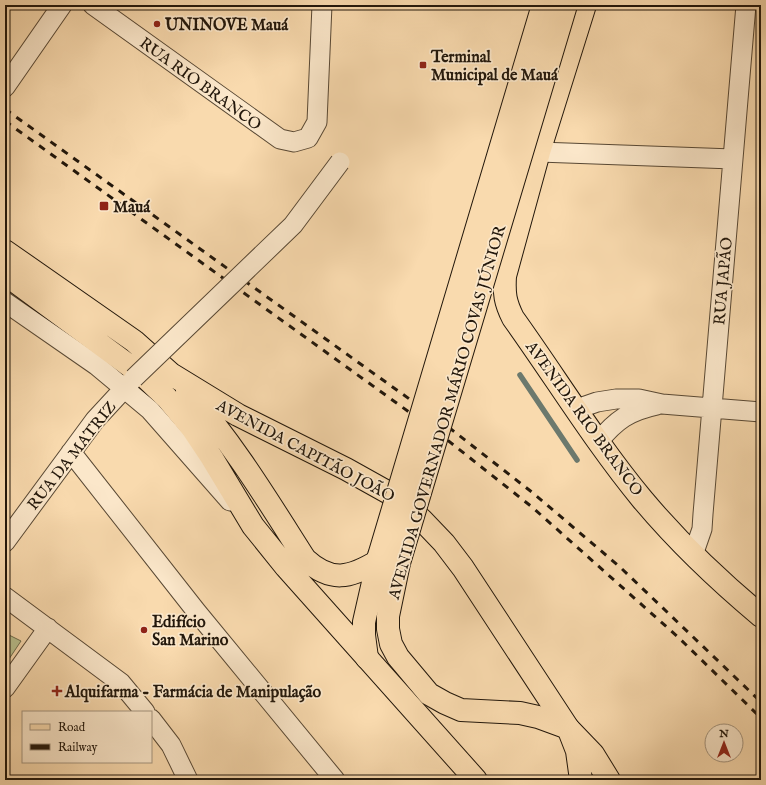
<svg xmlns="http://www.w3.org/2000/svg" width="766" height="785" font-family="'IM FELL English',serif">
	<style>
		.green { fill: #b9c08e; stroke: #6e6c4c }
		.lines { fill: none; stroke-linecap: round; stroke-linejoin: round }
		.stream { stroke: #6c796d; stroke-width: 5.5 }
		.minor-casing { stroke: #584834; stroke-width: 21 }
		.major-casing { stroke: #22170b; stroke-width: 24 }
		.highway-casing { stroke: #22170b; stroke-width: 24 }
		.minor { stroke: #fbe7ca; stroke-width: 19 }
		.major { stroke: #f9daae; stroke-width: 22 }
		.highway { stroke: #f9daae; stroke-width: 22 }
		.rail { stroke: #22170b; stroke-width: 3; stroke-dasharray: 7 7; stroke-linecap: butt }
		.minor-bridge-casing { stroke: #584834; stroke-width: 21; stroke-linecap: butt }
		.major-bridge-casing { stroke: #22170b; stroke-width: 24; stroke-linecap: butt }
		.minor-bridge { stroke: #fbe7ca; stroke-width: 19 }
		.major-bridge { stroke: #f9daae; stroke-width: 22 }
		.poi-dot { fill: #8f2418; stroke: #fbe7ca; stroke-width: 1.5 }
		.labels { text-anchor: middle; stroke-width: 3.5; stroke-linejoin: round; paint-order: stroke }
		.poi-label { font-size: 16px; font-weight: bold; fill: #22170b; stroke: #fbe7ca; text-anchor: start }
		.street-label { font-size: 16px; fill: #22170b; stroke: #fbe7ca }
	</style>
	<rect width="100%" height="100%" fill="#f9daae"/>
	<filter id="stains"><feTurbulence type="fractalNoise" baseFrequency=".005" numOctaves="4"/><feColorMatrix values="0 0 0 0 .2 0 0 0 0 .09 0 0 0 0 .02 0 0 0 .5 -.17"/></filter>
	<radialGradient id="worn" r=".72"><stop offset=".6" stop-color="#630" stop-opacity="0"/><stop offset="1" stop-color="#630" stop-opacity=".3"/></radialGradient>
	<!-- green -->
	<path class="green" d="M5,633L21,641L5,665Z"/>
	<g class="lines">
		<!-- stream -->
		<path class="stream" d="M520,375L577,460"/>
		<!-- minor casing -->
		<g class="minor-casing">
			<path id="minor" d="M93,5L280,139L294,142L308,138L317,122L322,5
				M5,87L62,5
				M539,152L733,159
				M5,302L96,365L150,410L230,501
				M577,409L597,402L616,399H639L662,404L761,412
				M598,442C616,420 629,411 657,405
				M71,452L196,611L335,780
				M5,542L95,420L132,380
				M693,555L702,529L703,514L746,5
				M5,597L121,683L145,712
				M5,688L48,628
				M151,719L171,745L188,780"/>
		</g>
		<!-- major casing -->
		<g class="major-casing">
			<path id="major" d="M585,5L539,152L505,276C504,294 505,302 513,318C556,378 595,442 642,499C678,542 718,580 761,616
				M399,563L388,616V629L391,644L398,657L429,694L445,703L461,710L520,713L538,717L568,728
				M367,658L364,635V622L379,556"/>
		</g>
		<!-- highway casing -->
		<g class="highway-casing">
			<path id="highway" d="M5,251L134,341L171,374L238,415L346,469L398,498L422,520L444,543L463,568L568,728L593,754L609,780
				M5,274L123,361L146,378L167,398L192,428L212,458L253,526L286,567L476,780
				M187,391C233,443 268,501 305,559C331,583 350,578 378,561
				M570,733L577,751L581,780"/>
		</g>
		<!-- minor -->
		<use href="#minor" class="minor"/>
		<!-- major -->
		<use href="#major" class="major"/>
		<!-- highway -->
		<use href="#highway" class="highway"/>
		<!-- rail -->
		<path class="rail" d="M5,109L447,426L533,493L620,567L761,702
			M5,121L441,435L532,507L678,637L761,718"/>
		<!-- minor-bridge casing -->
		<g class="minor-bridge-casing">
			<path id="minor-bridge" d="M134,378L293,225L340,162"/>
		</g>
		<!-- major-bridge casing -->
		<g class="major-bridge-casing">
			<path id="major-bridge" d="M379,556L543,5
				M399,563L566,5"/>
		</g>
		<!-- minor-bridge -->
		<use href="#minor-bridge" class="minor-bridge"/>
		<!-- major-bridge -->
		<use href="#major-bridge" class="major-bridge"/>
	</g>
	<!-- markers -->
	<g class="poi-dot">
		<circle cx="157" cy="24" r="4"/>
		<rect x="419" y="61" width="8" height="8" rx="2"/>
		<rect x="99" y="201" width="10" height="10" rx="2"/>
		<circle cx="144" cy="630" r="4"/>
		<path d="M55 685h4v4h4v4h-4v4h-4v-4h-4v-4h4z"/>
	</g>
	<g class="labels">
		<!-- poi labels -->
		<g class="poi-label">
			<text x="165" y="30">UNINOVE Mauá</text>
			<text x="431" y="62">Terminal<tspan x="431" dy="18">Municipal de Mauá</tspan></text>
			<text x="113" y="212">Mauá</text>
			<text x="152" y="627">Edifício<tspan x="152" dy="18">San Marino</tspan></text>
			<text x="65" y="697">Alquifarma - Farmácia de Manipulação</text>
		</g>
		<!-- street labels -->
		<g class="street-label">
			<text transform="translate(201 83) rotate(36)" y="6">RUA RIO BRANCO</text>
			<text transform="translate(722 281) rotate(-85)" y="6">RUA JAPÃO</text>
			<text transform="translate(446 412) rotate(-74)" y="6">AVENIDA GOVERNADOR MÁRIO COVAS JÚNIOR</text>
			<text transform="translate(585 418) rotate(54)" y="6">AVENIDA RIO BRANCO</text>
			<text transform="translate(306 450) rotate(28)" y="6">AVENIDA CAPITÃO JOÃO</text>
			<text transform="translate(71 455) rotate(-52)" y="6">RUA DA MATRIZ</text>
		</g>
	</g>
	<!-- margin -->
	<rect width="766" height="785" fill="none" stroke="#f9daae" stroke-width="20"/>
	<rect x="6" y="6" width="754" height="773" fill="none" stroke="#22170b" stroke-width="2"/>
	<rect x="10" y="10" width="746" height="765" fill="none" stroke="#22170b"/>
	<!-- legend -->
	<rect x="22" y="711" width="130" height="52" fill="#fbe7ca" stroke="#a4947e"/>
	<rect x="30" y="724" width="20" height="6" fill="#f9daae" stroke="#a4947e"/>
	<text x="58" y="731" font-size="12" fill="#22170b">Road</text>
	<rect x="30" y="744" width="20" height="6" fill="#22170b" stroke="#a4947e"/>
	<text x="58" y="751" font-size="12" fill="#22170b">Railway</text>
	<!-- north arrow -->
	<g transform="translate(724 743)"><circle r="19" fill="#fbe7ca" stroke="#a4947e"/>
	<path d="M0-3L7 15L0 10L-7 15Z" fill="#8f2418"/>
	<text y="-6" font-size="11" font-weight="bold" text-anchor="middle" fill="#22170b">N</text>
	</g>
	<rect width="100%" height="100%" filter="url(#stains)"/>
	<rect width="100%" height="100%" fill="url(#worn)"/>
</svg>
